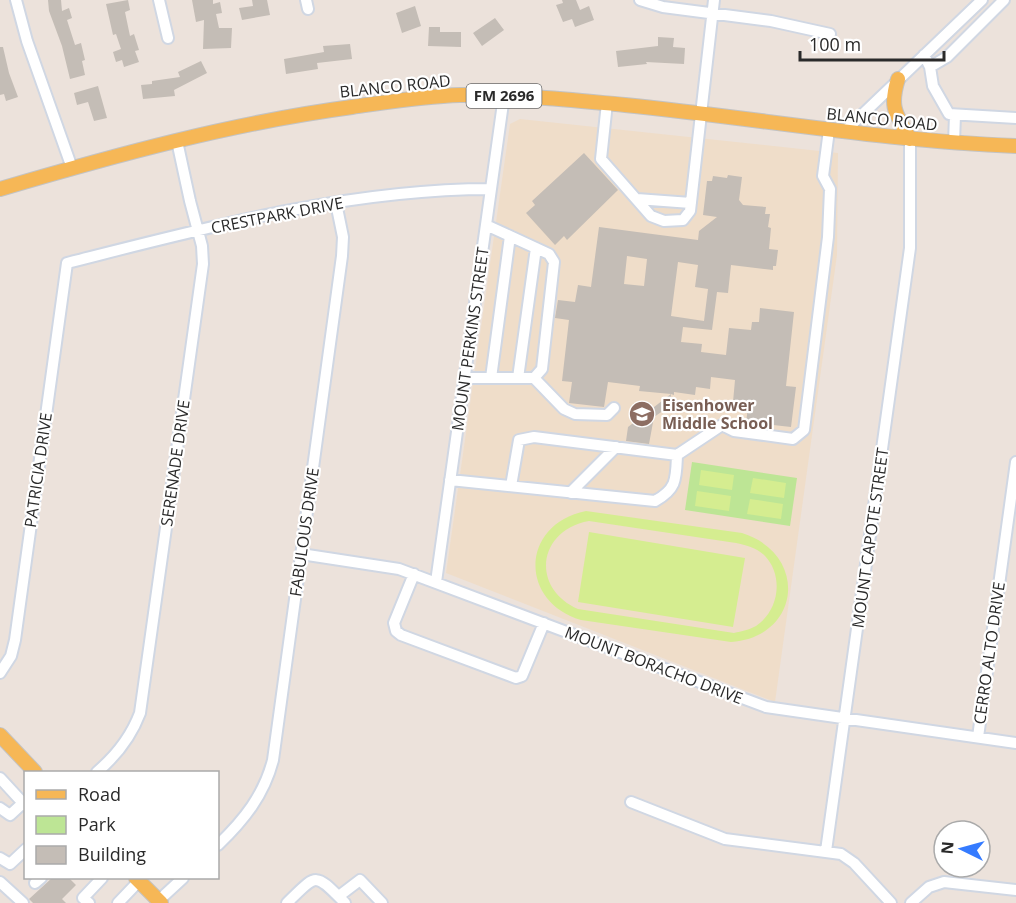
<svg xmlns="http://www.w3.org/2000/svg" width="1016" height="903" font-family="'Open Sans',sans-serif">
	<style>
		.education { fill: #efddc9 }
		.green { fill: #bde595 }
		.pitch { fill: #d5ed90; fill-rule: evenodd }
		.building { fill: #c4bdb6; fill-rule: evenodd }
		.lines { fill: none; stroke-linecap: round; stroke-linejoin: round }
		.minor-casing { stroke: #d0d7e3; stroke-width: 14 }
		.major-casing { stroke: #c3c3c3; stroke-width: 16 }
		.minor { stroke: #fff; stroke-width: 10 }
		.major { stroke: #f6b756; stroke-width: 14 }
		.labels { text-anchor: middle; stroke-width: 4.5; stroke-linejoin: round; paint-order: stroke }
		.shield { fill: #fff; stroke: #6a6a6a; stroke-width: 1.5 }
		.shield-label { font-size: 15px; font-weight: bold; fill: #2a2a2a }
		.street-label { font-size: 16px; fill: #2a2a2a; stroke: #fff }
		.education-label { font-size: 16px; font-weight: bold; fill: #785e54; stroke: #fff; text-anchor: start }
	</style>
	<rect width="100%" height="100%" fill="#ece2db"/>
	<!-- education -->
	<path class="education" d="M520,119L838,153L837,255L775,702L446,573L510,124Z"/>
	<!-- green -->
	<path class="green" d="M692,462L797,478L790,526L685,510Z"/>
	<!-- pitch -->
	<path class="pitch" d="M701,470L734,475L732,490L699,485Z
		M753,478L786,483L784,498L750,493Z
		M697,491L731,496L729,511L695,506Z
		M750,499L783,504L781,519L747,514Z
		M586,511L742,533C809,554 801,637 731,642L581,620C518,601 521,524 586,511ZM589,521L736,543C746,545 757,548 765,556C784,576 779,611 756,626C749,630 742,631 734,633L578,609C530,588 538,530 589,521Z
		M589,532L745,558L733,627L578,602Z"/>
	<!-- building -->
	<path class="building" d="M48,0H61L62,11L69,8L72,18L67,20L75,45L81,43L85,60L82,61L85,75L70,79L62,46L49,11Z
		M128,0L130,10L125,12L130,36L134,34L139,50L135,51L139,62L124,67L122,60L116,62L113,52L121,49L116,34L113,35L106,4Z
		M192,0H213V4L220,2L222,13L216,14L219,28H232L231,48L203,49L204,20L196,22Z
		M252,0H267L270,15L242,20L239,8L253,6Z
		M562,0H576L580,10L589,6L594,20L575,27L572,19L563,22L556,5L563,3Z
		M415,6L421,26L402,33L396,13Z
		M495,18L504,30L482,46L473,33Z
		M429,27H440V32H461V47L428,46Z
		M658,37L674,38L673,47L685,48L684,64L646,62L647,64L618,67L616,51L658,46Z
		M350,44L352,59L317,63L318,69L286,74L284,59L324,52L323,46Z
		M0,47H3L9,73L18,97L6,101L4,94L0,95Z
		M201,61L207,73L174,90L175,96L143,99L141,85L152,84V81L180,77L178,72Z
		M98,86L107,118L94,121L88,102L77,105L74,93Z
		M584,153L618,190L567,240L564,236L555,245L526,213L535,205L532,201Z
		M728,175L742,177L739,200L743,205L766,207L765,214H770L768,227L771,228L769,249L778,250L776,266H773V270L731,265L728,293L717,292L712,330L683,327L681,342L702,344L701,352L726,355L729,328L751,330L752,322H759L760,308L794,312L786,386L796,387L791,427L746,422L748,408L733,402L735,380L711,377L710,389L696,387L695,395L674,392V395L671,394L670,406L654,417L649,444L626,441L628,427L671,394L639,391L640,386L608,382L604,407L569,403L572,382L562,381L569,320L555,318L558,300L575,302L578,285L591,287L599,227L698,240L699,231L717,217L703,215L707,181H712L713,176L727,178ZM627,256L647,259L644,286L624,284ZM678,262L698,265L695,287L708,289L704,321L671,316Z
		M52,878H69L76,885L62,899L66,903H33L29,899Z"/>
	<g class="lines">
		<!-- minor casing -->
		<g class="minor-casing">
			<path id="minor" d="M16,0L27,41L72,168
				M159,0L168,38
				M306,0L308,9
				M640,0L663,7L771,21L830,34
				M924,55L930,67L933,86L949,114L1016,118
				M930,67L947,57L1004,0
				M607,103L601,159L651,216L664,221L683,220L690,211L714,0
				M844,132L982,0
				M954,143L955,115
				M637,199L691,203
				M464,378H534L542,369L554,262L549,254L486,225
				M491,378L510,236
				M518,378L536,248
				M534,378L564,409L575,414L607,415L614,408
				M450,480L655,501C677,489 676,479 677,455L722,425L734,431L793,439L804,430L828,237L830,189L823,176L829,130
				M511,486L519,440L534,437L677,455
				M570,493L616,447
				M301,554L399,569L766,707L1016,743
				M414,574L394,623L396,631L401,635L516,678L522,676L544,623
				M436,582L504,96
				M0,673L11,656L15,640L67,263C205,228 347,189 491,189
				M978,737L1016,462
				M97,772C117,755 131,737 140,713L203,264L202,246L190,201L177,141
				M0,778L23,803
				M631,802L725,839L841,854L854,863L891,903
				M0,808L10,815L23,803L26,806
				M218,845C244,820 264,795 273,760L342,256L343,237L336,203
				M826,851L910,248V139
				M0,858L10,864L26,849
				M0,882L23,903
				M35,883L41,878
				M339,896L360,880L382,903
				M89,903L83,898L102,878
				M118,903L139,881
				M156,903L183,878
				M287,903C318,873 314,872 345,903
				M911,903L929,887L944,882L1016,890"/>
		</g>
		<!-- major casing -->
		<g class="major-casing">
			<path id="major" d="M898,79C889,108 896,114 910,139
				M0,189C116,155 232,123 352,107C388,102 424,96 460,95C515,94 570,100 625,105C756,118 885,141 1016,146
				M0,735L35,772
				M136,878L161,903"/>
		</g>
		<!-- minor -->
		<use href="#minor" class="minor"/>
		<!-- major -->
		<use href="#major" class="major"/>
	</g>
	<!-- icons -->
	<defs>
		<g id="school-disc" transform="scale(1.35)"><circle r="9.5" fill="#8d6e63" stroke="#fff"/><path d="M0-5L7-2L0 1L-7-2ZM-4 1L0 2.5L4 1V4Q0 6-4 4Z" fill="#fff"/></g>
	</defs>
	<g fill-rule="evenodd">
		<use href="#school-disc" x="642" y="414"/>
	</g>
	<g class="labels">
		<!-- shield labels -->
		<rect class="shield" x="466.5" y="84" width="75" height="24" rx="4.5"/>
		<g class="shield-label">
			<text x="504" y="101">FM 2696</text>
		</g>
		<!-- street labels -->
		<g class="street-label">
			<text transform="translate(395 86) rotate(-6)" y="6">BLANCO ROAD</text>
			<text transform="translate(882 119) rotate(6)" y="6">BLANCO ROAD</text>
			<text transform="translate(277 215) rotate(-11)" y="6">CRESTPARK DRIVE</text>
			<text transform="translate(470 339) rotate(-82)" y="6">MOUNT PERKINS STREET</text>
			<text transform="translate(175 463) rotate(-82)" y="6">SERENADE DRIVE</text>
			<text transform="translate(38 470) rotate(-82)" y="6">PATRICIA DRIVE</text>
			<text transform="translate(304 532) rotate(-82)" y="6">FABULOUS DRIVE</text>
			<text transform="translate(870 538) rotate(-82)" y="6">MOUNT CAPOTE STREET</text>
			<text transform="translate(989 653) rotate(-82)" y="6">CERRO ALTO DRIVE</text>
			<text transform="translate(654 665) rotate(21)" y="6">MOUNT BORACHO DRIVE</text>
		</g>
		<!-- education labels -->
		<g class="education-label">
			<text x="662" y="411">Eisenhower<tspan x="662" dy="18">Middle School</tspan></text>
		</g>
	</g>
	<!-- legend -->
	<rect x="24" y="771" width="195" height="108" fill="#ffffff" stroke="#aaaaaa" stroke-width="1.5"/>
	<rect x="36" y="790" width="30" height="9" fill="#f6b756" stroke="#aaaaaa" stroke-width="1.5"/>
	<text x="78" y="801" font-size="18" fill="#2a2a2a">Road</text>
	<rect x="36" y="816" width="30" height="18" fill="#bde595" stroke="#aaaaaa" stroke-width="1.5"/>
	<text x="78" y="831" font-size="18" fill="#2a2a2a">Park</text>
	<rect x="36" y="846" width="30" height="18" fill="#c4bdb6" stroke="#aaaaaa" stroke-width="1.5"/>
	<text x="78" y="861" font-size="18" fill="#2a2a2a">Building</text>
	<!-- north arrow -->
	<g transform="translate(962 849) rotate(275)"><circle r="28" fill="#ffffff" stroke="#aaaaaa" stroke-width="1.5"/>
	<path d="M0-4.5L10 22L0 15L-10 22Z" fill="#357bff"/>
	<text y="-9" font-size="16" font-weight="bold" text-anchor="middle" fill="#2a2a2a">N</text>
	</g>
	<!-- scale -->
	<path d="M800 51v9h144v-9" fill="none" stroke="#2a2a2a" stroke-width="3"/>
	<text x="809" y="51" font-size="18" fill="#2a2a2a" stroke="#ffffff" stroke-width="4.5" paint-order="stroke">100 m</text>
</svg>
